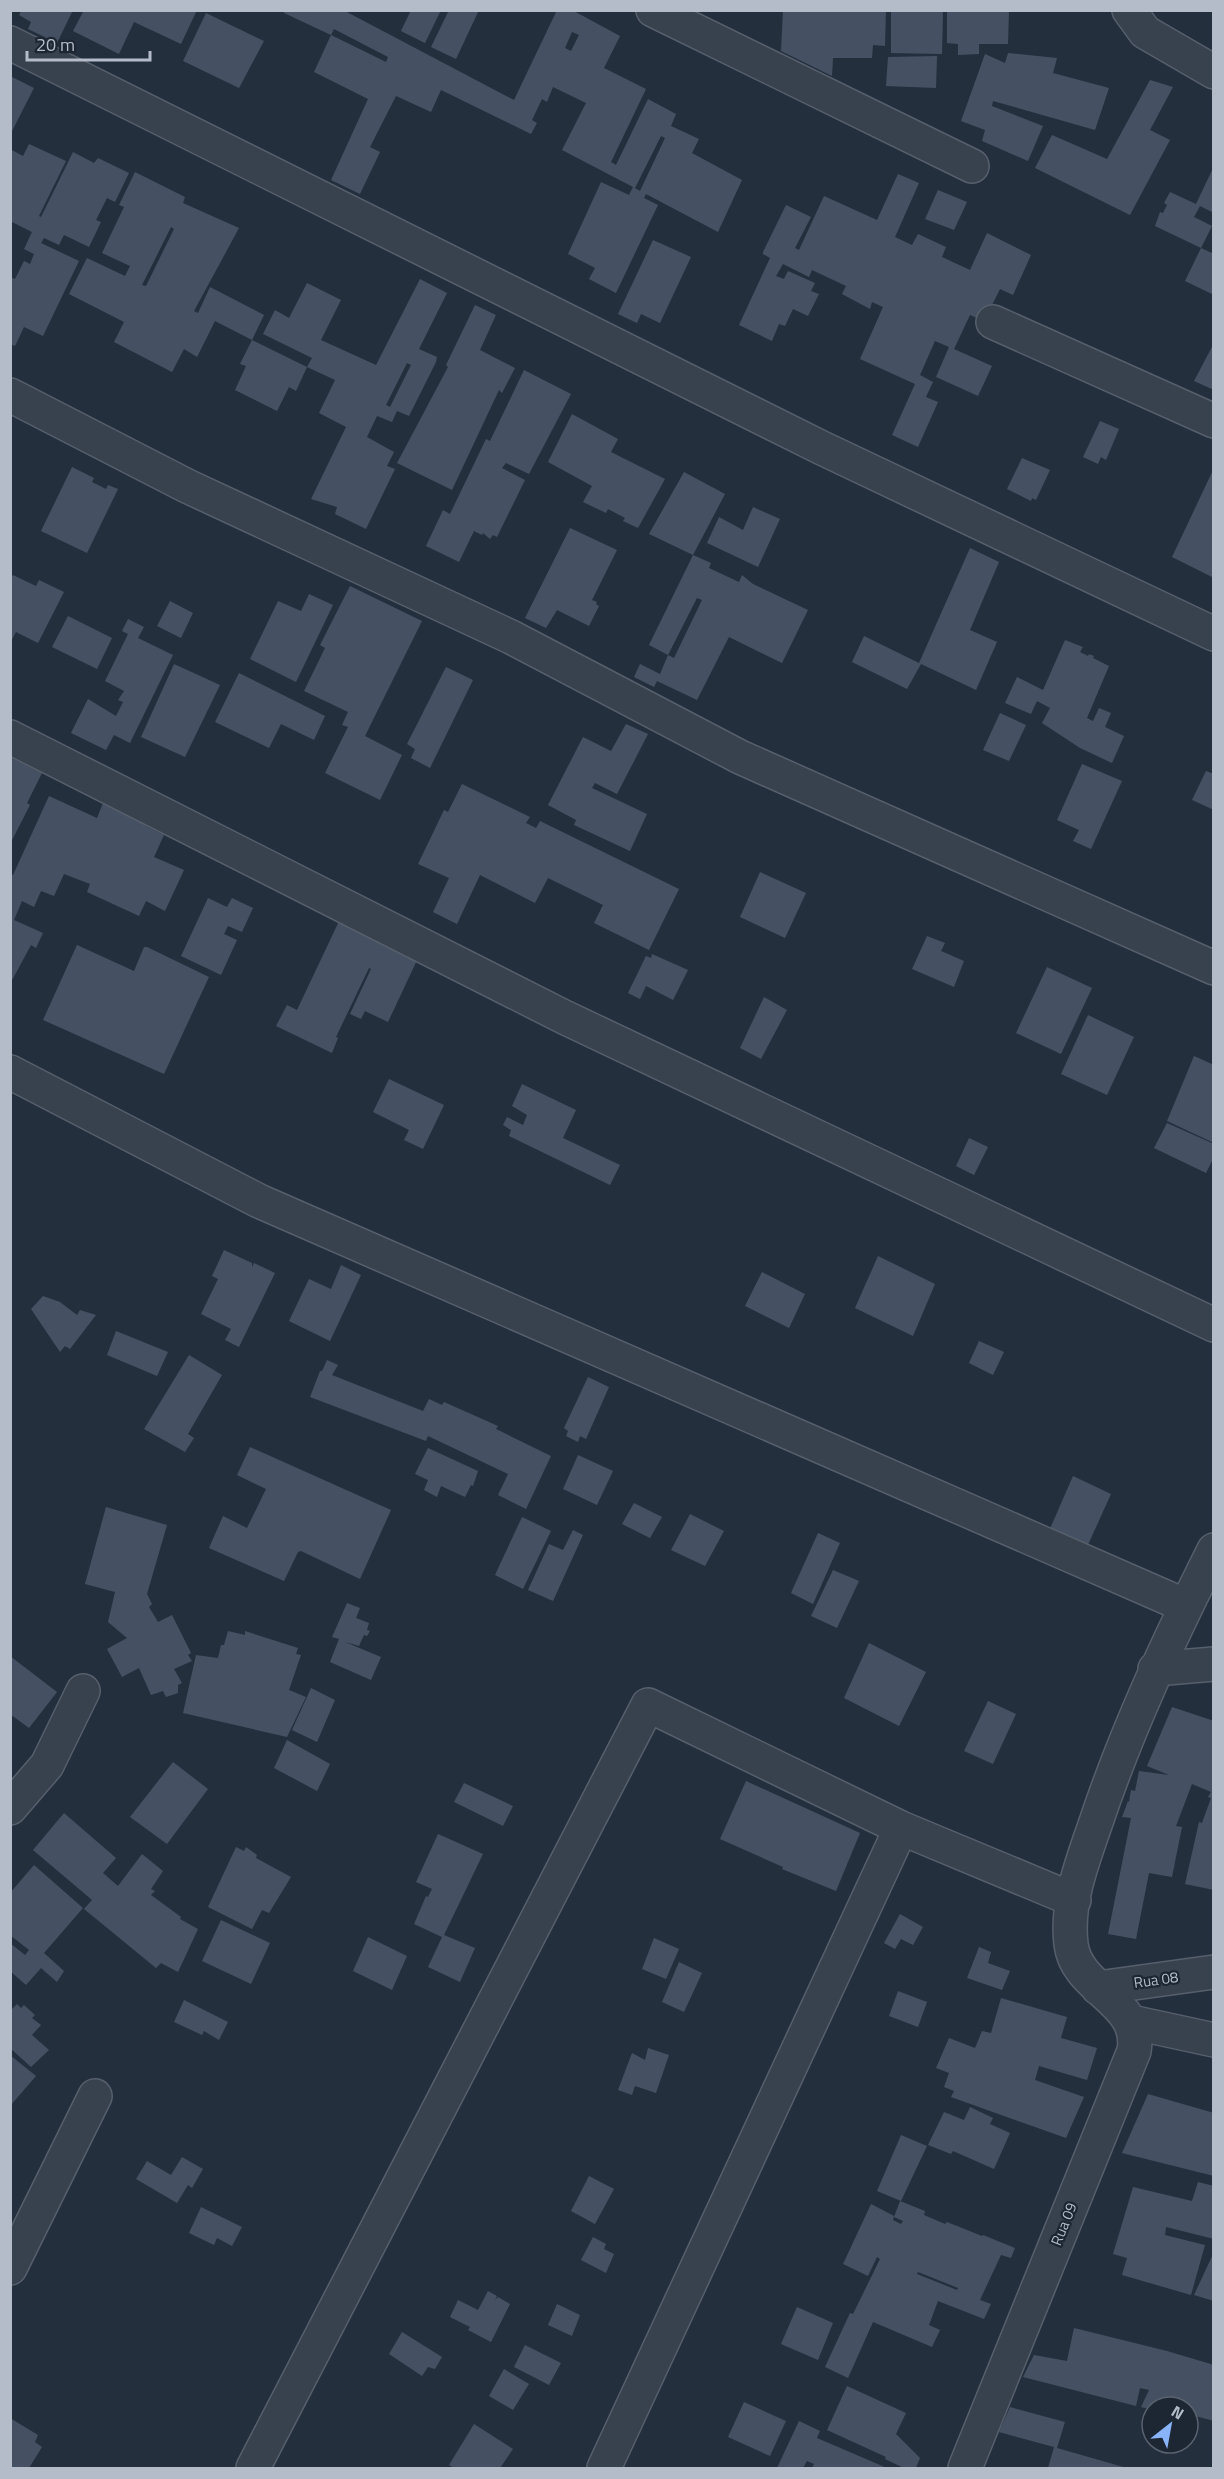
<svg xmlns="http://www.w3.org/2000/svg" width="1224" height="2479" font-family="'Titillium Web',sans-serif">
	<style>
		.building { fill: #455162; fill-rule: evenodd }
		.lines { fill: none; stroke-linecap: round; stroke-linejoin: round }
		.minor-casing { stroke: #565f6c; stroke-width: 36 }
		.minor { stroke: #38414e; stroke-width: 33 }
		.labels { text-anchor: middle; stroke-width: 4.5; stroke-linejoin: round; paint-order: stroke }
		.street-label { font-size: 15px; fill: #b4bcc9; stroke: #1d2633 }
	</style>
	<rect width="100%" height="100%" fill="#242f3e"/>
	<!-- building -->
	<path class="building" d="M22,10H73L57,43L28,29L31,22L19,15Z
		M84,10H197L181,44L134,22L119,54L73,31Z
		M285,10H343L514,100L557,10H572L620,36L604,68L646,89L611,162L616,165L648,99L676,114L671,126L699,139L692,153L742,180L718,232L646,194L644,198L658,205L616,293L589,279L595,268L568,254L601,182L629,195L633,187L562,150L586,103L553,87L547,102L542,99L532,120L537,123L531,134L441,90L431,112L396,96L370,147L380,152L360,194L331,180L368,99L314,72L331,35L386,62L388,57L334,29L331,35L284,13ZM572,32L579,35L571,51L565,48ZM661,136L665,138L640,191L633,187L635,188Z
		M411,10H441L425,43L401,31Z
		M449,10H479L456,59L431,47Z
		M783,10H886L885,46L873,45L872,58H833L832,76L781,51Z
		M891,10H943L942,54L891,53Z
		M947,10H1009L1008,44H979V54L958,55V44L947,43Z
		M206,13L264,41L239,88L183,61Z
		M1008,53L1057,58L1053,73L1109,88L1095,130L993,101L992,106L1043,126L1028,161L982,141L985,130L961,121L985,54L1005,63Z
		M937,56L936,88L886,86L888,57Z
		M10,76L34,88L10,135Z
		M1150,80L1173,87L1150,130L1170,140L1130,215L1035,168L1052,135L1107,159Z
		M29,144L66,161L39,216L41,217L73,152L94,163L98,158L129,173L115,202L107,198L96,220L101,222L89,247L64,235L59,245L44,238L41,243L79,261L43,336L24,327L15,346L10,344V277L15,279L24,261L30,264L34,254L24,249L32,232L10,221V149L23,156Z
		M1214,166V213L1200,206L1194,217L1212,226L1201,248L1155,226L1160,212L1163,213L1167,205L1164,203L1170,192L1196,204Z
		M135,172L185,197L183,203L239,228L194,311L198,313L210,287L264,315L252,340L215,321L197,357L184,349L172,372L114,342L124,322L69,294L87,258L125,276L130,266L102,253L124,207L119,205L120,203ZM171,227L174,229L146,286L142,285Z
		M898,174L919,183L895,237L912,245L918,234L946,247L942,257L970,270L987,233L1031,255L1013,295L1000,289L984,321L970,315L954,349L992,366L978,396L936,377L949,347L935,341L920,375L933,382L926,397L938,402L918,447L892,435L915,384L860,359L883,307L872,302L870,309L842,294L846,286L812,270L809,277L783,264L776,276L784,279L788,271L815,283L811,291L819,294L808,316L793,309L785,326L779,324L772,341L739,325L770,258L763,254V252L786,205L811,217L795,248L799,250L824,196L877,220Z
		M938,190L967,202L954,230L925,219Z
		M653,240L691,257L660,323L641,314L637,323L618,314Z
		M1201,248L1214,254V295L1185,281Z
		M420,279L447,293L419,349L437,357L436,362L409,416L397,411L392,422L377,416L367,437L394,452L387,466L395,469L366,529L335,514L337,507L311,499L346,427L319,413L335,380L307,367L312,358L263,334L275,310L289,318L307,283L341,300L321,340L376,365ZM407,363L411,365L390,407L386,405Z
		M475,305L496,315L480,350L515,368L502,393L499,390L452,490L397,463L448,367L446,365Z
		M252,340L307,367L296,391L289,387L277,411L235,390L246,366L240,364Z
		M1214,343V390L1194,381Z
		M524,370L571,394L529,474L506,463L502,468L525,480L497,537L493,535L490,539L483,533L482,535L474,531L459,562L457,561L426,546L443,510L450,514L486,439L490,441Z
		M572,414L618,439L611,452L665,479L638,528L623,521L625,518L608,509L606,513L583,502L592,486L548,462Z
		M1100,421L1119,429L1106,460L1101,457L1098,464L1083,457Z
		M1022,458L1050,470L1036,500L1032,498L1031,501L1007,489Z
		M72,467L94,478L92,482L106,489L108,485L118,489L87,553L41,531Z
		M1214,468V578L1172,557Z
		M684,472L725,494L693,555L649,534Z
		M753,507L780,519L758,567L707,543L719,517L743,530Z
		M570,528L617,550L592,600L597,602L596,604L599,606L589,626L557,610L546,628L525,618Z
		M970,548L999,562L970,630L997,642L976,690L919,663Z
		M693,555L711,563L709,568L739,582L742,575L753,584L808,610L782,663L729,637L697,700L657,681L654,687L634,677L640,664L660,674L668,655L649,645ZM697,598L702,600L674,658L668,655Z
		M13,575L36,586L39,580L64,592L38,643L16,632L10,643V580Z
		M350,586L422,621L365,736L402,755L380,800L325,773L348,727L342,725L348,712L304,691L325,648L320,645Z
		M309,594L333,605L296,682L250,659L278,601L301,611Z
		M170,601L193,613L181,638L157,626Z
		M68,616L112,638L97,669L52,647Z
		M128,619L144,627L138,638L173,655L130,743L114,735L106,750L71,733L88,699L116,716L123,702L118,700L124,691L105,681L128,634L122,631Z
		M864,636L921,664L907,689L852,662Z
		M1065,640L1083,647L1080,652L1088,656L1089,654L1094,656L1093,658L1109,666L1087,718L1093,721L1099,708L1111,713L1105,727L1124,736L1112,763L1080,748L1042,723L1050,708L1037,701L1031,714L1005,703L1017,677L1043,690Z
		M174,664L220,685L185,757L141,737Z
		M446,667L473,680L430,768L411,758L415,749L407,744Z
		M239,673L325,716L314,740L281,724L269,748L215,722Z
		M1000,713L1026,725L1009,761L983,750Z
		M626,724L648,734L617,794L595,783L592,788L647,814L630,851L574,825L576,820L548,805L583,737L611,751Z
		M10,757L42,773L27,803L30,805L10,844Z
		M1082,764L1122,781L1091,849L1073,841L1079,830L1057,820Z
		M1206,771L1214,774V810L1192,800Z
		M462,784L530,817L526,823L536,828L540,821L679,889L649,950L594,923L603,905L548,878L535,903L480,875L457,924L433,912L449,878L418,864L444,810L448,812Z
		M49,796L97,818L103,803L147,824L146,826L164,835L154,857L184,870L165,911L146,901L139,916L87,892L90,884L64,874L54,896L41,891L34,907L22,901L14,920L43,933L36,948L31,945L10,984V874L13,875Z
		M760,872L806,893L785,938L740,917Z
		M208,898L227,907L232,898L253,908L242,932L228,926L224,934L237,940L221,975L181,956Z
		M341,917L419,956L388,1022L365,1011L361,1019L350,1014L371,969L369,968L336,1037L338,1038L332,1053L276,1026L287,1005L297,1010Z
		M927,936L945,943L941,951L964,961L954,987L912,969Z
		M77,945L134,971L144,947H147L209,977L164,1074L43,1020Z
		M652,954L688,970L673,1000L646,986L640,999L628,993L646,956L651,958Z
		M1047,967L1092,988L1061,1054L1016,1033Z
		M764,997L787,1010L761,1059L740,1048Z
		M1088,1015L1134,1037L1107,1095L1061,1074Z
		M1194,1056L1214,1065V1143L1167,1121Z
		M389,1079L444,1105L423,1149L404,1140L409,1130L373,1112Z
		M522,1084L576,1110L563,1138L620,1165L610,1185L509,1136L511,1130L503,1125L507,1117L523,1125L527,1115L512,1106Z
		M1167,1123L1214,1144V1157L1206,1173L1154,1148Z
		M969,1138L988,1147L974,1175L956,1166Z
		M224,1250L252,1263V1267L254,1263L275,1273L239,1347L225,1340L231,1329L201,1314L218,1279L212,1276Z
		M878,1256L935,1284L913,1336L855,1308Z
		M341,1265L361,1275L330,1341L289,1321L309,1279L331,1289Z
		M762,1272L805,1294L789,1328L745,1306Z
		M43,1296L60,1302L77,1315L80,1310L96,1315L70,1349L65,1346L60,1352L31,1309Z
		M116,1331L168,1352L157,1376L107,1355Z
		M979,1341L1004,1352L993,1375L969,1363Z
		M189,1355L222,1375L188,1434L194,1438L185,1452L144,1429Z
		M327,1360L338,1365L332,1375L423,1411L429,1399L442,1405L444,1402L498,1426L496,1429L551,1456L526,1509L498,1495L508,1474L428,1436L426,1441L310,1397L320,1371H322Z
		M588,1377L609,1387L586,1439L580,1436L578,1442L566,1436L568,1431L564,1428Z
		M250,1447L391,1510L360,1579L301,1551L298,1552L284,1581L209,1548L223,1516L247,1528L266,1489L237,1475Z
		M428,1448L478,1471L473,1486L471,1485L465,1497L441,1486L437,1497L424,1490L428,1480L415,1474Z
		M578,1455L613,1471L597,1505L563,1489Z
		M1073,1476L1111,1494L1087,1547L1049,1531Z
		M634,1503L662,1517L650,1538L622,1524Z
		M106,1507L167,1525L147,1594L152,1604L149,1607L158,1622L172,1615L191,1653L188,1655L192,1661L174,1669L182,1683L178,1685V1693L166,1697L163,1691L151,1695L139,1668L122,1677L107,1649L127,1638L108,1622L115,1592L85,1584Z
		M690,1514L724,1531L705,1566L671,1550Z
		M522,1517L551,1531L523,1589L495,1575Z
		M573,1530L583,1535L553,1601L528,1590L549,1544L563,1550Z
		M818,1533L840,1543L813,1604L791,1593Z
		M833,1570L859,1581L837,1628L811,1616Z
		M347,1603L360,1608L356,1618L369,1623L367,1630L370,1631L367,1636L364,1635L359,1646L345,1642L381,1657L371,1680L330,1662L339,1639L332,1637Z
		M228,1631L245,1635V1631L298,1648L296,1654L301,1655L289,1690L306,1697L287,1737L183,1713L196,1655L218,1658L221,1645H224Z
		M869,1643L926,1672L899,1726L844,1698Z
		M10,1656L57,1692L29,1728L10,1714Z
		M311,1688L335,1700L317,1742L292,1730Z
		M988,1701L1016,1714L993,1764L964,1751Z
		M1172,1707L1214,1721V1890L1185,1884L1199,1822L1202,1823L1211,1798L1208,1797L1211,1792L1192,1784L1176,1826L1182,1827L1172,1877L1149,1873L1136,1939L1108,1934L1131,1818L1122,1817L1128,1801L1129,1802L1131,1790L1135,1791L1139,1771L1169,1775L1147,1766Z
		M287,1740L330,1764L317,1791L274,1768Z
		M173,1762L208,1789L167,1844L130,1817Z
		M746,1781L860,1833L836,1891L782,1869L783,1867L720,1839Z
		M464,1783L513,1806L503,1826L454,1802Z
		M64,1813L116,1858L103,1873L118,1886L142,1854L163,1871L151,1889L155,1891L151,1895L181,1917L180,1919L198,1929L178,1972L161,1963L156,1968L84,1909L92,1900L33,1850Z
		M438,1834L483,1854L444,1935L475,1948L460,1982L428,1967L442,1937L414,1924L426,1896L428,1897L432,1889L416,1882Z
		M236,1847L244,1851L246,1847L257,1855L256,1858L291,1877L269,1913L262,1910L252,1929L208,1907Z
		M34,1865L83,1908L44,1953L64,1971L57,1982L41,1968L26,1985L10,1971V1943L25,1955L29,1950L10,1935V1893Z
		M900,1914L923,1927L913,1945L901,1939L895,1949L884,1943Z
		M221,1920L270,1943L251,1984L202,1961Z
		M368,1937L407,1956L392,1990L353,1971Z
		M654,1938L679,1949L666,1979L642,1969Z
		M979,1947L991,1952L988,1963L1010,1971L1002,1990L967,1978Z
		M679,1962L702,1973L684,2012L662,2002Z
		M898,1991L927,2002L918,2027L889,2016Z
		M1001,1998L1067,2017L1061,2038L1097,2048L1087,2080L1039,2066L1035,2080L1084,2097L1066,2138L951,2097L954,2091L944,2087L949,2073L936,2068L949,2038L975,2048L982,2031L991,2033Z
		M184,2000L228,2022L219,2040L204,2031L202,2035L174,2022Z
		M17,2004L21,2008L24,2005L35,2015L32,2018L41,2025L32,2035L49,2050L31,2067L10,2048V2011Z
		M648,2048L669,2055L656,2093L635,2086L632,2095L618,2090L632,2053L645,2060Z
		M10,2055L36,2076L10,2106Z
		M1148,2094L1214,2113V2176L1122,2153Z
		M970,2107L993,2118L990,2124L1010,2133L994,2169L953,2151L951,2154L928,2145L944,2112L964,2120Z
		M901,2135L927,2146L901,2201L877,2191Z
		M182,2157L203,2169L192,2188L188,2185L177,2203L136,2179L147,2161L171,2175Z
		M589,2176L614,2189L595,2224L571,2211Z
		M1198,2182L1214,2186V2239L1166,2227L1165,2235L1205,2245L1191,2295L1122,2275L1127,2258L1113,2254L1133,2187L1192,2201Z
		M900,2201L925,2211L924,2215L945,2224L947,2222L982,2236L983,2235L1015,2248L1011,2258L1001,2255L980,2300L991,2304L984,2319L938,2301L929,2325L940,2330L932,2347L873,2322L848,2378L825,2367L850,2313L853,2314L880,2259L877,2257L868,2276L843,2264L871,2204L894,2216L893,2220L901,2224L903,2221L894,2217ZM918,2272L958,2288L957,2290L917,2274Z
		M201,2207L242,2227L232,2246L217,2238L214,2245L189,2233Z
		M593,2237L606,2244L604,2249L614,2254L606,2273L581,2260Z
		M1214,2252V2301L1194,2295Z
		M488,2291L497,2296L495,2300L498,2297L510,2304L491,2342L468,2330L470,2327L450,2317L458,2300L478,2310Z
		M557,2304L580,2315L572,2336L548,2325Z
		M797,2307L833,2323L818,2360L781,2344Z
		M1074,2328L1167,2351L1214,2365V2421L1188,2414V2407H1152V2410L1141,2407L1149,2390L1140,2388L1136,2406L1023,2377L1034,2355L1067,2361Z
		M402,2332L442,2357L435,2369L428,2367L422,2376L389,2354Z
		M525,2345L561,2363L549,2385L514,2367Z
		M504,2369L529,2384L513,2410L489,2396Z
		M847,2386L906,2413L896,2434L920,2458L916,2468H904L885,2459L886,2457L827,2430Z
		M744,2402L786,2421L770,2456L728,2437Z
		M1010,2407L1065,2422L1057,2448L1127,2468H1048L1054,2447L999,2432Z
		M10,2418L38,2435L35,2442L42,2447L29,2468H10Z
		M799,2421L820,2431L817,2438L887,2468H812L814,2464L807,2461L803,2468H777Z
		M474,2424L513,2449L500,2468H454L449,2465Z"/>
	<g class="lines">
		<!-- minor casing -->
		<g class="minor-casing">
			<path id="minor" d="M653,10L972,166
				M1129,10L1145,32L1214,72
				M10,43L822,448L1214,634
				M993,322L1214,421
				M10,395L187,486L511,637L740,757L1214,968
				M10,737L564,1017L1214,1325
				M10,1072L259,1201L1186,1606
				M1155,1669L1214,1664
				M10,1808L47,1765L83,1691
				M1098,1988L1214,1972
				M1131,2022L1214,2040
				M10,2268L95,2096
				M253,2468L648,1705L901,1828L1074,1900
				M604,2468L901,1828
				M965,2468L1134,2051C1143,2001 1076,1990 1071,1944C1066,1903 1082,1863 1095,1825C1127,1729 1169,1640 1214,1550"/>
		</g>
		<!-- minor -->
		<use href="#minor" class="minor"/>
	</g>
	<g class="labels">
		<!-- street labels -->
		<g class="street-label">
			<text transform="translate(1156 1980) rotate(-8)" y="5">Rua 08</text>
			<text transform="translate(1064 2224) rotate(-68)" y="5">Rua 09</text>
		</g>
	</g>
	<!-- border -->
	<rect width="1224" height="2479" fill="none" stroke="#b4bcc9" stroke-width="24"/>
	<!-- north arrow -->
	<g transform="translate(1170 2425) rotate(31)"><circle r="28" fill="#1d2633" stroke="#59626f" stroke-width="1.5"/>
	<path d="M0-4.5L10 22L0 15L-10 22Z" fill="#8ab4f8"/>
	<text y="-9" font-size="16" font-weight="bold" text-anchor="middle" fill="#b4bcc9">N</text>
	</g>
	<!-- scale -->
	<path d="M27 51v9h123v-9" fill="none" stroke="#b4bcc9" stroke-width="3"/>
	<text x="36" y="51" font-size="18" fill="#b4bcc9" stroke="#1d2633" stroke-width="4.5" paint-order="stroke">20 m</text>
</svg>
